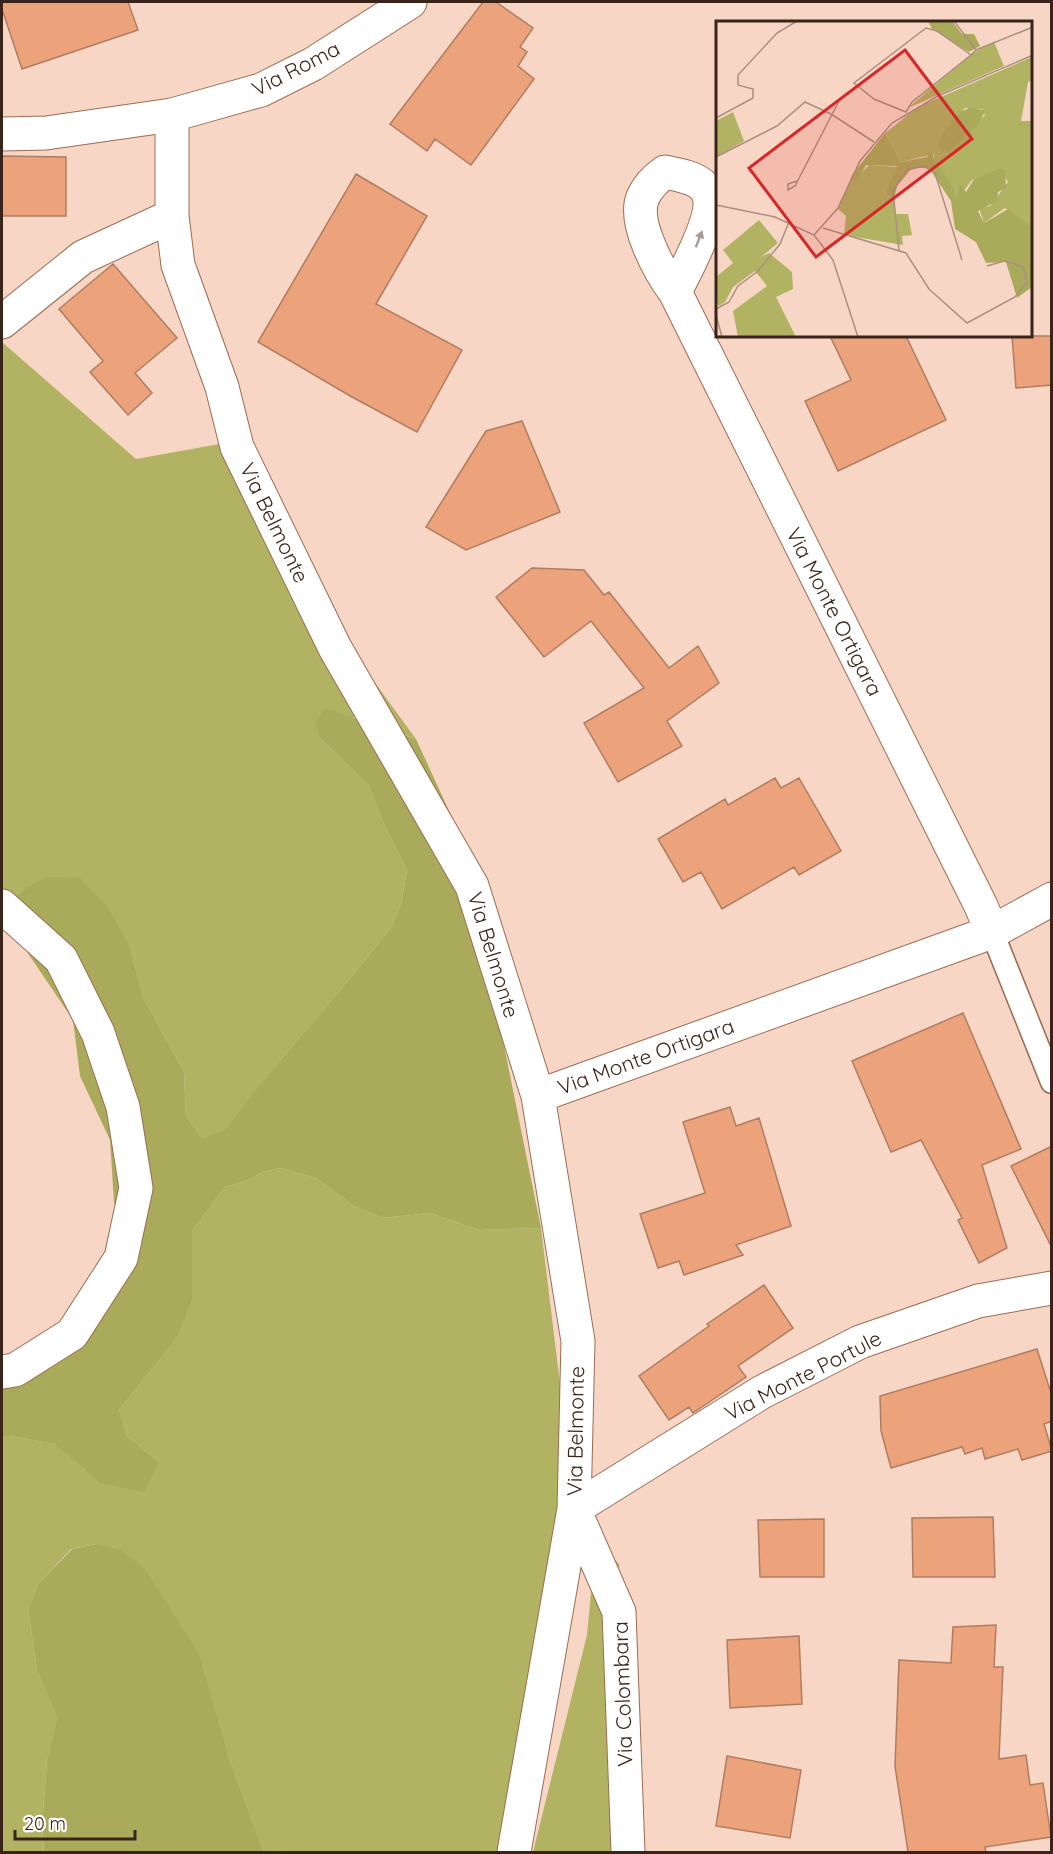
<svg xmlns="http://www.w3.org/2000/svg" width="1053" height="1854" font-family="Quicksand,sans-serif">
	<style>
		.green { fill: #b2b263 }
		.forest { fill: #aaab5a }
		.building { fill: #eca27a; stroke: #ae7d62; stroke-width: 1.5 }
		.lines { fill: none; stroke-linecap: round; stroke-linejoin: round }
		.service-casing { stroke: #9c6c52; stroke-width: 25 }
		.minor-casing { stroke: #9c6c52; stroke-width: 35 }
		.tertiary-casing { stroke: #9c6c52; stroke-width: 35 }
		.service { stroke: #fff; stroke-width: 22 }
		.minor { stroke: #fff; stroke-width: 33 }
		.tertiary { stroke: #fff; stroke-width: 33 }
		.oneway { fill: #a59c98 }
		.labels { text-anchor: middle; stroke-width: 6; stroke-linejoin: round; paint-order: stroke }
		.street-label { font-size: 21px; fill: #382419; stroke: #fff }
		.inset-road { fill: none; stroke: #ab8f80; stroke-width: 1.5 }
		.view { fill: #d62828; fill-opacity: 0.15; stroke: #d62828; stroke-width: 3 }
		.inset-edge { fill: none; stroke: #382419; stroke-width: 3 }
	</style>
	<rect width="100%" height="100%" fill="#f8d6c5"/>
	<!-- green -->
	<path class="green" d="M2,342L136,459L225,443L286,561L416,739L354,717L320,738L369,786L383,822L407,870L401,904L391,928L348,981L259,1085L227,1129L202,1138L186,1116L184,1072L143,997L130,947L2,914Z
		M280,1168L316,1178L354,1206L383,1218L430,1213L479,1230L541,1228L568,1449L551,1631L497,1852H264L228,1755L96,1544L71,1549L38,1584L28,1609L37,1670L59,1717L47,1761L42,1826L44,1852H2V1436H10L56,1444L85,1470L159,1462L127,1436L119,1410L177,1338L183,1323L192,1302V1231L225,1187L248,1180L263,1172Z
		M596,1540L619,1564L625,1695L618,1852H533L587,1635Z"/>
	<!-- forest -->
	<path class="forest" d="M325,708L416,739L462,839L541,1228L479,1230L430,1213L383,1218L354,1206L316,1178L280,1168L263,1172L248,1180L225,1187L192,1231V1302L177,1338L119,1410L127,1436L159,1462L144,1492L100,1483L55,1444L10,1436H2V1362L46,1351L122,1234L114,1202L110,1140L80,1076L73,1020L19,940L2,928V914L22,891L47,877L80,878L106,905L130,947L143,997L184,1072L186,1116L202,1138L226,1129L259,1085L348,981L391,928L401,904L407,870L383,822L369,786L320,738L316,723Z
		M96,1544L121,1550L145,1569L199,1654L228,1755L264,1852H44L42,1826L47,1761L58,1717L37,1670L28,1609L38,1584L72,1549Z"/>
	<!-- building -->
	<path class="building" d="M2,2H128L138,30L22,69L2,9Z
		M483,2H496L533,28L520,47L527,52L518,66L534,79L471,165L435,139L427,151L390,124Z
		M2,156L66,157V216H2Z
		M356,174L427,216L376,304L462,350L417,432L352,397L258,342Z
		M113,264L177,338L135,373L152,393L128,415L90,372L103,361L59,309Z
		M830,336H906L946,420L838,471L805,401L851,380Z
		M1012,336H1052V385L1016,388Z
		M522,421L560,512L466,550L426,527L486,431Z
		M532,568L584,570L604,595L609,592L669,668L698,646L719,683L667,721L682,746L618,782L584,723L644,688L591,621L544,657L496,597Z
		M775,778L781,788L799,778L841,851L799,875L794,867L722,909L701,872L683,882L658,839L725,799L728,805Z
		M963,1013L1021,1149L982,1165L1007,1248L979,1263L958,1220L962,1218L921,1140L891,1152L852,1061Z
		M730,1107L736,1126L759,1118L791,1226L736,1245L743,1255L684,1275L679,1261L658,1268L640,1214L705,1193L683,1122Z
		M1052,1146V1248L1011,1166Z
		M764,1285L793,1328L738,1366L746,1377L693,1413L689,1407L669,1420L639,1376L709,1326L707,1324Z
		M1037,1349L1052,1396V1421L1044,1424L1052,1451L1022,1460L1018,1449L985,1459L982,1448L965,1454L962,1447L891,1468L881,1431L880,1396Z
		M993,1517L995,1577H913L912,1518Z
		M824,1519V1577H760L758,1520Z
		M996,1625L994,1667H1003L999,1759L1026,1755L1030,1785L1043,1783L1051,1837L985,1847L986,1852H908L895,1766L899,1660L951,1663L953,1627Z
		M799,1636L802,1704L730,1708L727,1640Z
		M727,1756L801,1770L790,1838L716,1826Z"/>
	<g class="lines">
		<!-- service casing -->
		<g class="service-casing">
			<path id="service" d="M992,932L1052,1082"/>
		</g>
		<!-- minor casing -->
		<g class="minor-casing">
			<path id="minor" d="M172,115V216L178,265L222,387L237,447L335,648L472,886L538,1096L578,1341L574,1509L514,1852
				M675,292C685,271 719,212 707,191C699,177 678,175 665,172C655,179 648,186 643,197C632,222 660,272 675,292L981,906L992,932
				M2,322L83,257L172,216
				M2,906L61,959L98,1033L123,1107L136,1188L121,1258L72,1334L15,1370L2,1372
				M538,1096L992,932L1052,899
				M628,1852L619,1612L574,1509L762,1392L860,1342L978,1301L1052,1288"/>
		</g>
		<!-- tertiary casing -->
		<g class="tertiary-casing">
			<path id="tertiary" d="M2,134L46,133L172,115L261,90L313,64L410,2"/>
		</g>
		<!-- service -->
		<use href="#service" class="service"/>
		<!-- minor -->
		<use href="#minor" class="minor"/>
		<!-- tertiary -->
		<use href="#tertiary" class="tertiary"/>
	</g>
	<!-- one-way arrows -->
	<defs><path id="oneway-solid" d="M-6-.8H1V-3.2L6.5 0L1 3.2V.8H-6Z" transform="scale(1.5)"/></defs>
	<use class="oneway" href="#oneway-solid" transform="translate(699 239) rotate(-69)"/>
	<g class="labels">
		<!-- street labels -->
		<g class="street-label">
			<text transform="translate(296 69) rotate(-27)" y="7">Via Roma</text>
			<text transform="translate(274 523) rotate(64)" y="7">Via Belmonte</text>
			<text transform="translate(834 612) rotate(63)" y="7">Via Monte Ortigara</text>
			<text transform="translate(493 955) rotate(73)" y="7">Via Belmonte</text>
			<text transform="translate(646 1057) rotate(-20)" y="7">Via Monte Ortigara</text>
			<text transform="translate(803 1376) rotate(-27)" y="7">Via Monte Portule</text>
			<text transform="translate(576 1431) rotate(-89)" y="7">Via Belmonte</text>
			<text transform="translate(623 1694) rotate(-92)" y="7">Via Colombara</text>
		</g>
	</g>
	<!-- overview -->
	<g transform="translate(716 21)">
		<rect width="316" height="316" fill="#f8d6c5"/>
		<path d="M278,21L288,45L192,87L255,33ZM316,36V59L312,61L305,100H316V206L289,187L268,202L263,187L274,185L292,161L283,147L256,159L241,179L218,139V133L185,141L169,112L202,86ZM249,87L266,88L269,94L233,131V105ZM17,91L28,120L0,136V100ZM153,144L183,146L169,173L178,177L180,193H192L196,214L186,215L187,224L128,214L130,195L122,188L136,154L142,155ZM43,199L62,222L45,236L53,232L76,251L77,268L60,276L80,316H22L17,290L51,265L39,250L17,266L9,281L3,285L0,281V256L17,242L7,229Z" fill="#b2b263" fill-rule="evenodd"/>
		<path d="M212,0H236L246,13H258L264,25L253,31L216,8ZM256,86L269,90L263,103L233,131H226L223,124L226,114L244,91ZM169,112L185,141L211,136L216,129L218,139L235,162L241,178L243,162L250,171L258,158L283,147L289,149L290,167L282,171L281,180L262,190L268,202L292,188L316,206V266L301,277L290,241L270,242L260,221L239,208L235,180L213,147H196L181,165L178,177L169,173L181,145L150,144L139,163L136,154Z" fill="#aaab5a"/>
		<path class="inset-road" d="M238,0L260,29M255,34L221,10L210,7L138,62L158,78L190,91L196,81L255,34L260,29L317,6M0,97L37,77V68L22,64V54L61,12L81,0M0,136L61,105L89,81L115,93L158,121M81,160L72,163V169L79,165L124,78M0,184L59,196L98,214L117,239L142,316M107,207L190,232L213,268L251,302L299,276L311,261L307,246L299,243L288,240L271,245M98,214L122,187L144,140L176,102L222,75L317,34M183,229L177,170L191,149L208,145L219,152L246,239M0,288L13,281L22,265L42,250L64,223L73,201M0,294L6,316"/>
		<path class="view" d="M189,29L256,118L100,236L33,147Z"/>
		<rect width="316" height="316" class="inset-edge"/>
	</g>
	<!-- border -->
	<rect width="1053" height="1854" fill="none" stroke="#382419" stroke-width="6"/>
	<!-- scale -->
	<path d="M15 1830v9h120v-9" fill="none" stroke="#382419" stroke-width="3"/>
	<text x="24" y="1830" font-size="18" fill="#382419" stroke="#ffffff" stroke-width="4.5" paint-order="stroke">20 m</text>
</svg>
